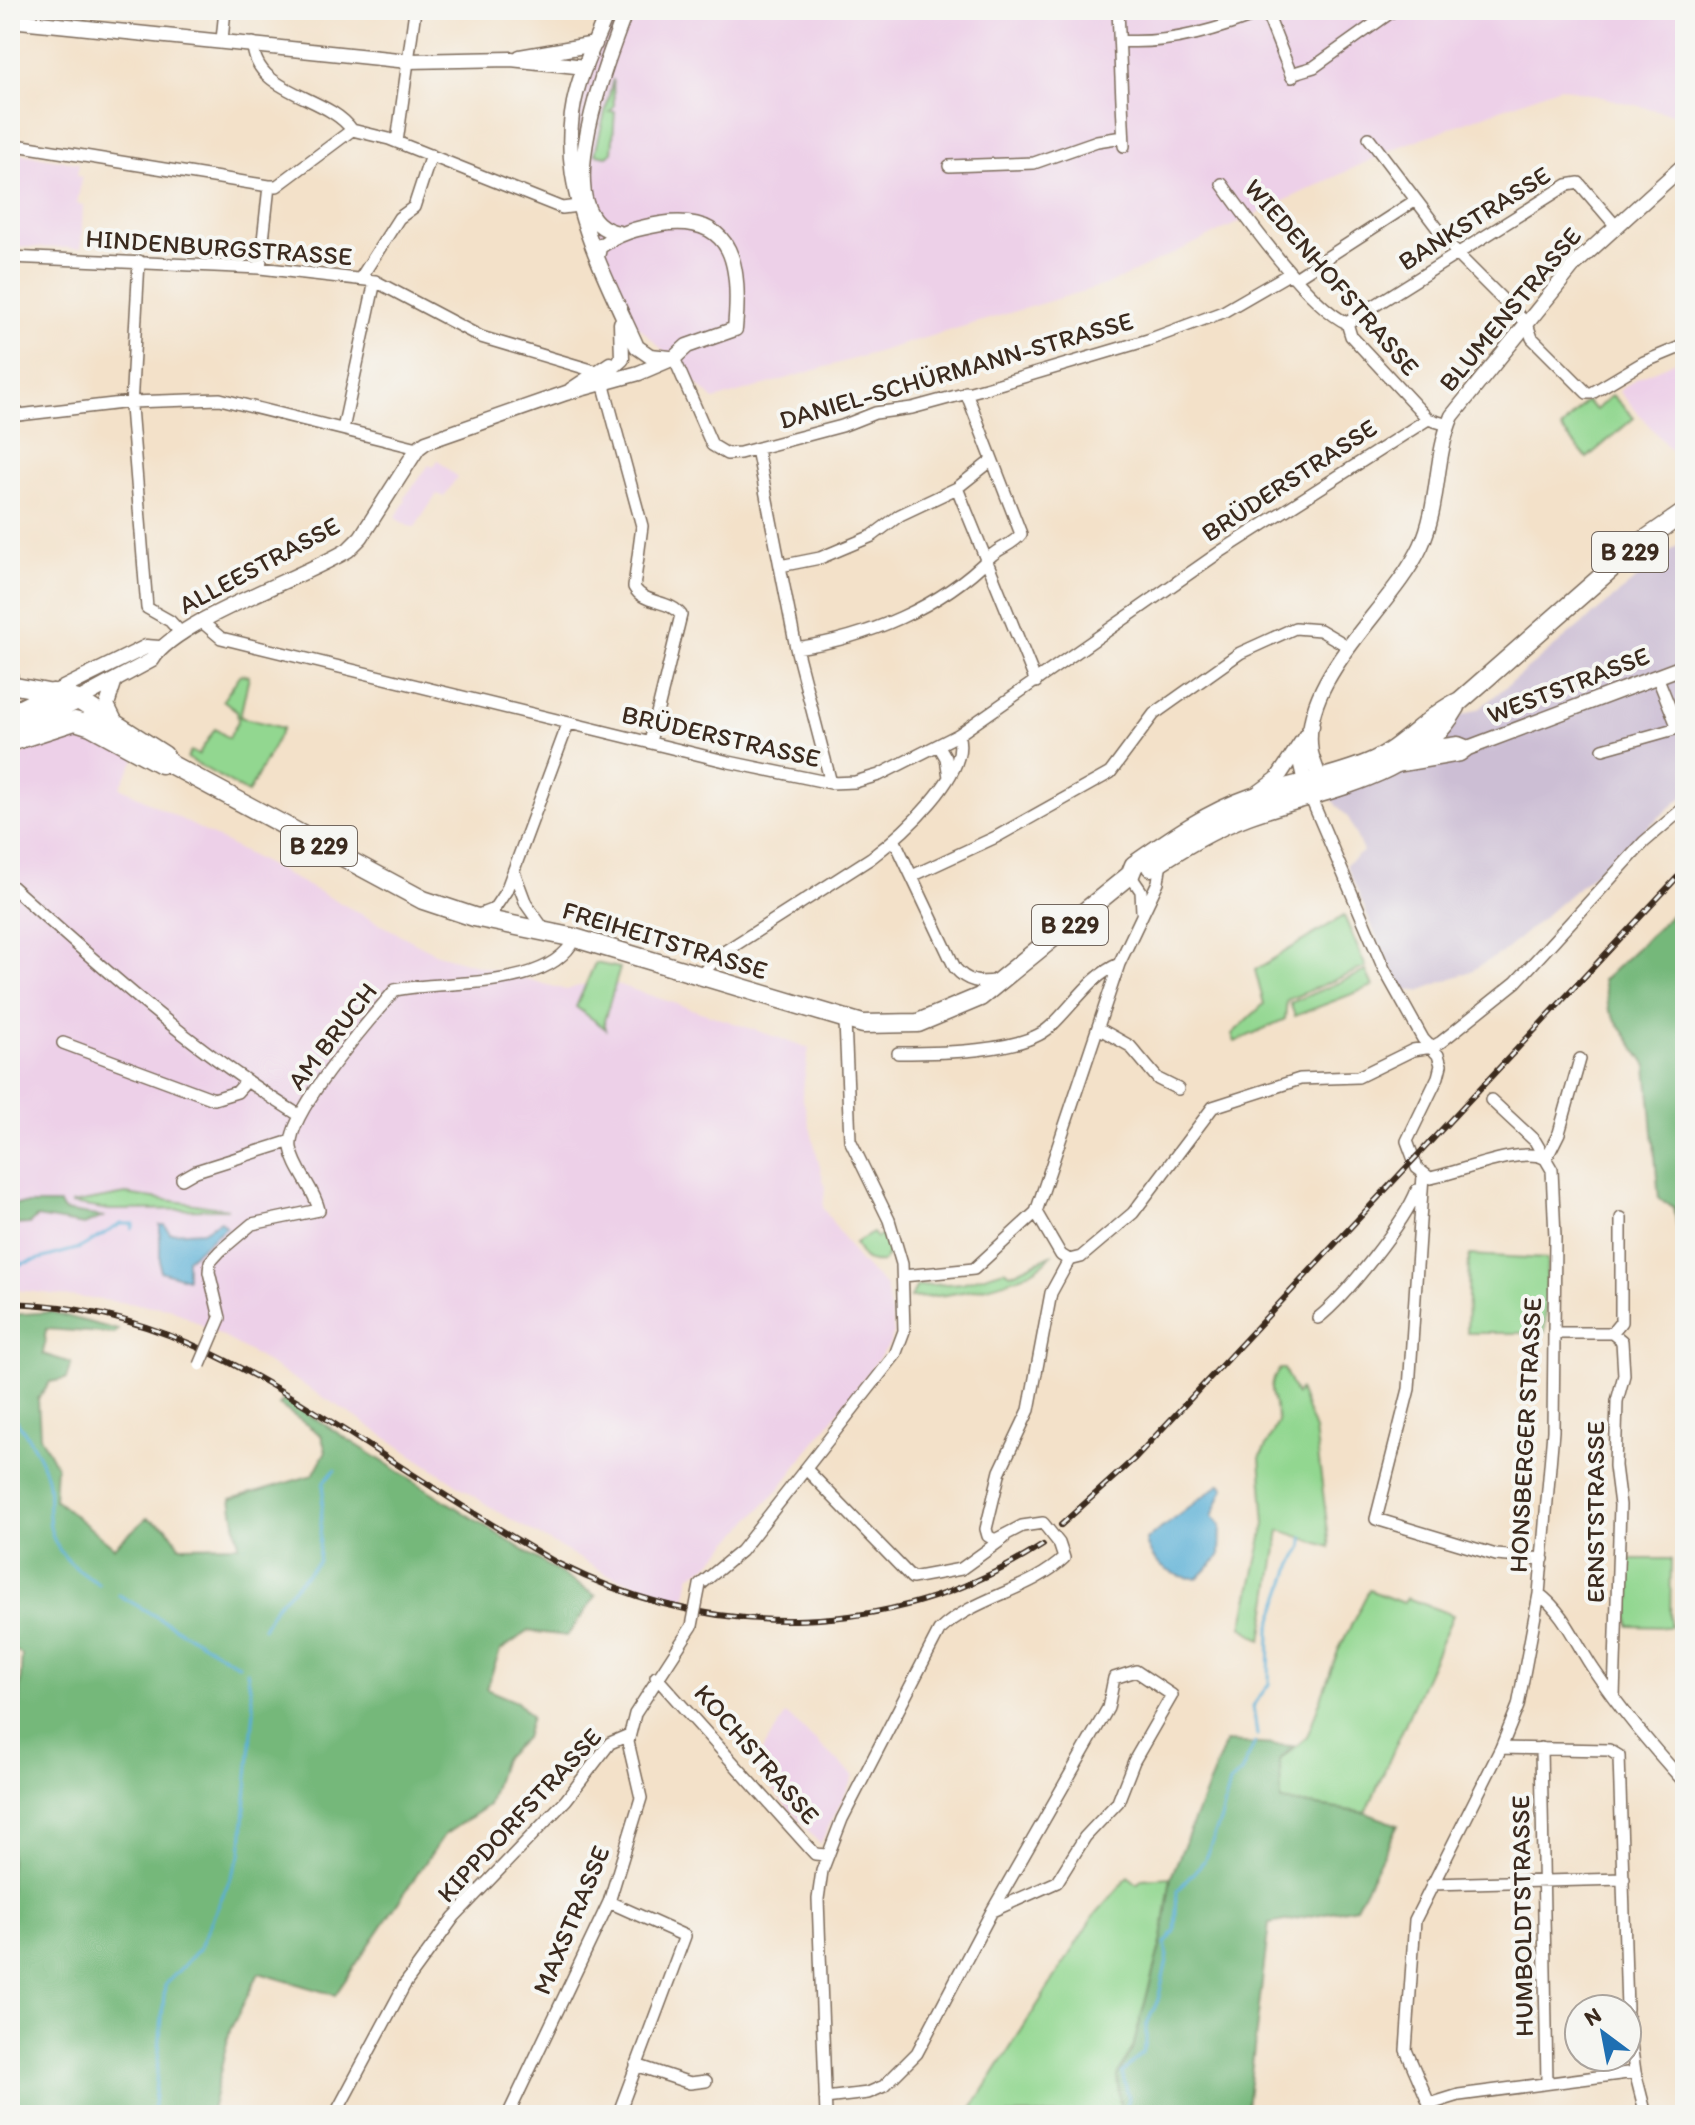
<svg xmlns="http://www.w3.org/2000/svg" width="1695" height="2125" font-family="Itim,sans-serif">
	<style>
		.built { fill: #edd0e8 }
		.industrial { fill: #ccbed4 }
		.green { fill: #92d790; stroke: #668057; stroke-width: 2 }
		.forest { fill: #75b87a; stroke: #58714c; stroke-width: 2 }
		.water { fill: #59afd6; stroke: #4a6c7a; stroke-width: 2 }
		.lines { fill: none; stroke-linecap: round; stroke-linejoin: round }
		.stream { stroke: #59afd6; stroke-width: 3 }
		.minor-casing { stroke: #7b6a5a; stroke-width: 14 }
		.tertiary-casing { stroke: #7b6a5a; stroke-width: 17 }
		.secondary-casing { stroke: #7b6a5a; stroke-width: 19 }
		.primary-casing { stroke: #7b6a5a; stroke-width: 21 }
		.minor { stroke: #fff; stroke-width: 11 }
		.tertiary { stroke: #fff; stroke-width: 14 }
		.secondary { stroke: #fff; stroke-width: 16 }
		.primary { stroke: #fff; stroke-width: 18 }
		.rail-casing { stroke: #3b2a1e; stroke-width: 6 }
		.rail { stroke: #f6f6f2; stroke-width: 3; stroke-dasharray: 9; stroke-linecap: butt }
		.minor-bridge-casing { stroke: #7b6a5a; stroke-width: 14; stroke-linecap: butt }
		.minor-bridge { stroke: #fff; stroke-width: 11 }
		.labels { text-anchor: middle; stroke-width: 8; stroke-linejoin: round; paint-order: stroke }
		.shield { fill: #f6f6f2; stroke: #73675e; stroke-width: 2 }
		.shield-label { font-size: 24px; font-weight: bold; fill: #3b2a1e }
		.street-label { font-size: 26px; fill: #3b2a1e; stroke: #f6f6f2 }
	</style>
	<rect width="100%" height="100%" fill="#f6f6f2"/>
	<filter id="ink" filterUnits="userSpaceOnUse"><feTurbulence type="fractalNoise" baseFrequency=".0125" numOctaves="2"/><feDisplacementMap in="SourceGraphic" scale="16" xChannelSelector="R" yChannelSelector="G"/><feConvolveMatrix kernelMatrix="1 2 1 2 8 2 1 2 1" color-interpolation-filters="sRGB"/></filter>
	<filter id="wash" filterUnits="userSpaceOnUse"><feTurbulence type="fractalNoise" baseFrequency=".006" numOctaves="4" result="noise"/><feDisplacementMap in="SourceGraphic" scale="32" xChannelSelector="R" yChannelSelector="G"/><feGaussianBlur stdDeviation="1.8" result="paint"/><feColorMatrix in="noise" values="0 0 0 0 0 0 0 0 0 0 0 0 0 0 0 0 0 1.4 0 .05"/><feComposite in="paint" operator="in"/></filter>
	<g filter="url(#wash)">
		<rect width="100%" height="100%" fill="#f3e1c9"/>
		<!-- built -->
		<path class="built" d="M603,10H1294L1281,17L1284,25L1308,10H1685V117L1560,87L1398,147L1111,283L714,400L631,319L570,168L573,106Z
			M10,152L79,163L77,175L82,177L77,204L83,205L81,248L10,247Z
			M1685,357V451L1674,454L1619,391L1637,378Z
			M438,460L457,477L444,497L437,494L415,527L408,526L395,518L406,500L404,498L429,465L433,467Z
			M74,733L137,756L120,787L437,954L566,990L601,979L809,1048L802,1095L825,1187L823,1208L860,1262L886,1286L894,1333L889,1345L779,1489L708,1565L690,1576L685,1601L605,1573L498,1512L354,1416L240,1346L170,1308L10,1289V767L35,744Z
			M786,1714L854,1776L820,1844L752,1767Z"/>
		<!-- industrial -->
		<path class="industrial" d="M1685,539V795L1503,952L1471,971L1419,991L1398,988L1346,864L1363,852L1349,819L1317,782L1480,708Z"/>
		<!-- green -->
		<path class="green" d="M613,79L614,107L610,112H615L612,152L607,156L595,154Z
			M1612,395L1634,418L1587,458L1561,429L1586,401L1596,410Z
			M241,674L249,676L240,717L283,728L248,793L187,758L191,751L198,755L215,729L229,738L238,721L237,711L223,700Z
			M1344,916L1366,967L1287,1000L1285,1019L1235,1042L1232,1034L1264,1004L1255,970Z
			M595,963L620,968L604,1021L606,1029L576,1007Z
			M1366,971L1373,986L1295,1016L1290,1003Z
			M126,1194L228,1209L110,1210L71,1204Z
			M873,1233L877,1238L884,1234L889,1253L883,1262C866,1264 862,1258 855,1243Z
			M1051,1255C1032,1284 945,1297 910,1298L917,1286L962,1283L1004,1270L1011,1274Z
			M1469,1255L1547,1259L1545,1333H1467Z
			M1280,1369H1284L1296,1395L1299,1390L1315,1430L1330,1547L1280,1530L1262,1640L1242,1627L1265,1524L1260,1458L1278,1422C1276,1399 1262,1390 1280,1369Z
			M1630,1559H1671L1670,1627L1629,1626Z
			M1369,1590L1403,1603L1407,1598L1453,1615L1366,1813L1280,1801V1760L1307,1737L1338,1651Z
			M1128,1877L1137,1884L1142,1879L1171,1877L1162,1939L1133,2048L1117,2076L1120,2104L1116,2115H968L1093,1917Z"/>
		<!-- forest -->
		<path class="forest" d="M1685,902V1279L1674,1207L1659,1199L1647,1066L1609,1010L1603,980Z
			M10,1204H60L64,1211L103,1217L84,1225L37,1217L29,1224L10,1225Z
			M51,1312L118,1330L115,1334L46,1329L43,1354L71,1363L66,1379L50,1382L38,1399L40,1436L56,1466L54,1499L114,1547L147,1518L167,1527L180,1546L239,1545L231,1499L313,1475L326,1451L321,1435L279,1405L284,1399L596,1596L567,1636L528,1631L500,1651L486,1689L517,1702L531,1717L525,1738L503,1759L488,1805L444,1835L335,1995L259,1973L230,2030L210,2115H10V1859L22,1655L10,1647V1315Z
			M1226,1742L1293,1746L1280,1760L1281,1801L1366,1813L1398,1825L1356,1907L1269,1924L1246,2115H1116L1120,2104L1117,2076L1133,2048L1162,1939L1171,1877Z"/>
		<!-- water -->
		<path class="water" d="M220,1221L226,1227L187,1259V1279L160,1271V1225H165L170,1233L203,1231Z
			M1220,1484L1224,1488L1212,1517L1221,1525L1220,1556L1198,1578C1175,1579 1150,1565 1146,1540Z"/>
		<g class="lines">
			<!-- stream -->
			<path class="stream" d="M10,1267L80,1248L121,1224H134L132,1229
				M10,1412C25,1431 41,1455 47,1478C50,1491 48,1504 49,1516C50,1550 73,1568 99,1584
				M119,1595L239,1665
				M263,1628L275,1607L318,1562L324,1482L335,1470
				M1257,1735L1253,1706L1269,1684L1270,1628L1290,1570L1303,1546V1537
				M153,2115L165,1985L199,1949L241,1854L254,1710L247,1671
				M1122,2115L1129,2098L1122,2073L1143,2052L1146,2043V2026L1158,2000L1168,1956L1165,1944L1175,1931L1177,1891L1204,1861L1221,1819L1230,1783L1241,1773L1255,1742"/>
		</g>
	</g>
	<g filter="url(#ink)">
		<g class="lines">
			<!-- minor casing -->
			<g class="minor-casing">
				<path id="minor" d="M1118,10L1124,146
					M1266,11L1292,77
					M222,40L225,10
					M1120,41C1168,45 1224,28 1268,10
					M253,43C253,94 328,95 352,130L389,139L562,208L578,206
					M1291,74L1314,67L1394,10
					M1369,138L1457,254L1527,324L1532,338L1587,393H1592L1644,362L1685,345
					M397,142L415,10
					M10,144L269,186
					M949,166L1034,163L1097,141L1123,137
					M1222,184C1247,219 1310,307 1347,323L1351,336L1428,419L1448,425
					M10,257L260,268L375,281L481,337L598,372
					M139,261L131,407L147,608L170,621L182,634
					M260,268L269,186H277L352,130
					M360,279L399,218L414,207L431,155
					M1347,323L1567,185L1579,183L1615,225
					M674,358L712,445L727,454L740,453L842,426L875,413L912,408L989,387L1148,340L1223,312L1287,275L1297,277L1416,200
					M604,386L642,526L634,587C644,605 669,599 681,615L650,742
					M10,416L131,402L220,399L418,448
					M343,429L375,281
					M757,449L796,648L831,783
					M957,488L1036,682
					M780,566L820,558L872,536L900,515L957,488L991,461
					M202,622L221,638L729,762L831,783L855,782L879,775L958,735L1220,552L1428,419
					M796,648C867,638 941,607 991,556C1000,547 1013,545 1021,534L966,392
					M10,664L13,684
					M1657,676L1678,728
					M939,746L946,758L949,777
					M1603,749L1685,726
					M1310,796L1384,969L1423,1039L1438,1055L1441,1065L1438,1077L1407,1141L1417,1168L1430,1178C1458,1173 1521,1146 1544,1158
					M894,839L955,968C967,982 980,984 998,980
					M514,872L526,904L545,931
					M1130,875L1141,891L1142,912
					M912,876L996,837L1110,773L1154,714L1240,653L1295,628L1320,630L1349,647
					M10,885C102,968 193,1050 299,1115
					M476,916L494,909L506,891L568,724
					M703,979L707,968L721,954L871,858C900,836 972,773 958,735
					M1098,1028L1130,1046L1158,1079L1178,1089
					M63,1043L214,1099L237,1092L246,1082
					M898,1053C936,1053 1022,1053 1050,1027C1073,1006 1090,976 1119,964
					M1546,1159L1559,1133L1580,1059
					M1423,1175L1409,1389L1376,1519L1496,1555L1543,1559
					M182,1179L196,1171L291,1141
					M1069,1260L1081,1257L1133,1213L1213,1107L1300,1079L1358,1077L1413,1050L1432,1047L1441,1042L1516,982L1644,842L1685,807
					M1069,1260L1061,1255L1036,1212L1119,964L1158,882L1161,861
					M903,1276L974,1269L1036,1212
					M220,1318L209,1272L210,1262L220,1251L252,1224L319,1210C314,1188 295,1170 291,1148C286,1113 371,1019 395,990C447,979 549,992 575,938
					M1318,1318C1345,1297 1405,1222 1417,1190
					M1554,1333H1612L1622,1341L1624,1375L1617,1401L1615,1466L1620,1505L1614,1697
					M1612,1333L1621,1322V1218
					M806,1469L912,1578L961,1569L1004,1538
					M700,1585L741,1551L895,1355L904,1331L902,1264L889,1220L850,1140L845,1021
					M1539,1594C1565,1613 1576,1644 1594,1670C1621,1710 1652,1747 1685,1783
					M656,1677L815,1854L826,1855
					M1501,1748L1609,1750L1619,1756L1627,2009
					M1541,1748L1547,2083
					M1432,1884L1624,1879
					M609,1902L685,1936L618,2115
					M1627,2014L1635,2072L1646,2115
					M636,2065L690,2083L706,2081
					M825,2098L868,2093L884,2086L917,2053L992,1911L1108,1708L1114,1678L1136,1671L1172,1695L1134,1761L1118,1802L1085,1837L1057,1882L992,1911
					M1430,2104L1459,2095L1635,2072
					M335,2115L405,1984L454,1917L566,1800L610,1743L629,1735
					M508,2115L609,1902L641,1798L628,1742L635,1714L692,1626
					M826,2115L818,1899L822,1871L842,1819L939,1631C975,1596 1028,1592 1064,1558L1059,1543L1043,1523L1022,1526L995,1540L988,1536L986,1529L1000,1471L1029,1410L1051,1293L1069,1260
					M1434,2115L1406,2050L1415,1920L1501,1748L1518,1706L1539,1594L1553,1431L1555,1237L1552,1170L1535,1141L1491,1100"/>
			</g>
			<!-- tertiary casing -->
			<g class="tertiary-casing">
				<path id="tertiary" d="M608,10C598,37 584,63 577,90C552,180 601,267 637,347L650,356L670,358
					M10,20L408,61L511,59L585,67
					M520,57L595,44
					M619,233C541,221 611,52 626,10
					M604,386V375L622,359L621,323
					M571,390L610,364
					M114,683L107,705L117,725
					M53,693L146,647L159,648
					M78,700L152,660C174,621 305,577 348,550L361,537L418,448L426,442L566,393L639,373L674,358L687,346L735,329C741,269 736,213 661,224C637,228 619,233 599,247L598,253
					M1305,744L1301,765L1305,782
					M1417,750L1458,744L1468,748
					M1396,765L1460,754L1468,748L1685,666
					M1323,788C1320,777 1314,765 1311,753C1298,678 1392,609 1421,546C1440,505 1434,457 1452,416L1574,265L1685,164
					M1258,793L1277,779L1312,726"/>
			</g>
			<!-- secondary casing -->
			<g class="secondary-casing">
				<path id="secondary" d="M10,685L53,693"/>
			</g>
			<!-- primary casing -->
			<g class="primary-casing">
				<path id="primary" d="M53,693L78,700L164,755L170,764L423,900L474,917L575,938L863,1024L918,1023L980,997L1130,875L1134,865C1171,839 1208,813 1251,798C1290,785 1331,779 1369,763C1404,749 1426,717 1460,701L1639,544L1685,512
					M10,714L53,693
					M16,727L78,700
					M10,742L75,721L91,726L161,764
					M1151,867C1182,847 1213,828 1248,815C1319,789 1414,780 1456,707"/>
			</g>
			<!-- minor -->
			<use href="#minor" class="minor"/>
			<!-- tertiary -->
			<use href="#tertiary" class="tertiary"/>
			<!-- secondary -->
			<use href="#secondary" class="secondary"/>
			<!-- primary -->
			<use href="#primary" class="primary"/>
			<!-- rail casing -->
			<g class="rail-casing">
				<path id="rail" d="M10,1303C146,1307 241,1364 352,1435C420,1479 488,1524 559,1564C716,1643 895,1640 1043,1545
					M1061,1525L1135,1458L1685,869"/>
			</g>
			<!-- rail -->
			<use href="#rail" class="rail"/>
			<!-- minor-bridge casing -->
			<g class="minor-bridge-casing">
				<path id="minor-bridge" d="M200,1365L220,1318
					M692,1626L700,1585"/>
			</g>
			<!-- minor-bridge -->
			<use href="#minor-bridge" class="minor-bridge"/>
		</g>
	</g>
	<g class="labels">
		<!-- shield labels -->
		<g class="shield">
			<rect x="1592" y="532" width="76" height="40" rx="6"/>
			<rect x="281" y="826" width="76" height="40" rx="6"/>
			<rect x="1032" y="905" width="76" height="40" rx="6"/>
		</g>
		<g class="shield-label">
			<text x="1630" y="560">B 229</text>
			<text x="319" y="854">B 229</text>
			<text x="1070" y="933">B 229</text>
		</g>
		<!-- street labels -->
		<g class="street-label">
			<text transform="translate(1474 218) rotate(-32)" y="9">BANKSTRASSE</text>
			<text transform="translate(219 247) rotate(4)" y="9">HINDENBURGSTRASSE</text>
			<text transform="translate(1332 277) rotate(49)" y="9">WIEDENHOFSTRASSE</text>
			<text transform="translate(1510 309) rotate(-50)" y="9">BLUMENSTRASSE</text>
			<text transform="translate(956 370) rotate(-16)" y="9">DANIEL-SCHÜRMANN-STRASSE</text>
			<text transform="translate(1289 480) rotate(-33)" y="9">BRÜDERSTRASSE</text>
			<text transform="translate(259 565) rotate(-28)" y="9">ALLEESTRASSE</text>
			<text transform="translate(1568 685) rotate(-21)" y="9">WESTSTRASSE</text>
			<text transform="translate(721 736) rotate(13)" y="9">BRÜDERSTRASSE</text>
			<text transform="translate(665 940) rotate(17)" y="9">FREIHEITSTRASSE</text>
			<text transform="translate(332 1036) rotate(-52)" y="9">AM BRUCH</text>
			<text transform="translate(1525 1435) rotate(-87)" y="9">HONSBERGER STRASSE</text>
			<text transform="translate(1595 1512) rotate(-90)" y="9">ERNSTSTRASSE</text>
			<text transform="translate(757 1754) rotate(49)" y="9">KOCHSTRASSE</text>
			<text transform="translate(519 1815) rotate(-47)" y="9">KIPPDORFSTRASSE</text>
			<text transform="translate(1522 1916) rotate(-91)" y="9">HUMBOLDTSTRASSE</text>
			<text transform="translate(571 1920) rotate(-67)" y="9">MAXSTRASSE</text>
		</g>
	</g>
	<!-- margin -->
	<rect width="1695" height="2125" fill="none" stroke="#f6f6f2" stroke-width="40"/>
	<!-- north arrow -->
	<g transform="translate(1603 2033) rotate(328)"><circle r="38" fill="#f6f6f2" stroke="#aba49d" stroke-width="2"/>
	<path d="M0-6L14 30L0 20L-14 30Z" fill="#1f6fb2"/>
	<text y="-12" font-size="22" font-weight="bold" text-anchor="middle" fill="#3b2a1e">N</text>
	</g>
</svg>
